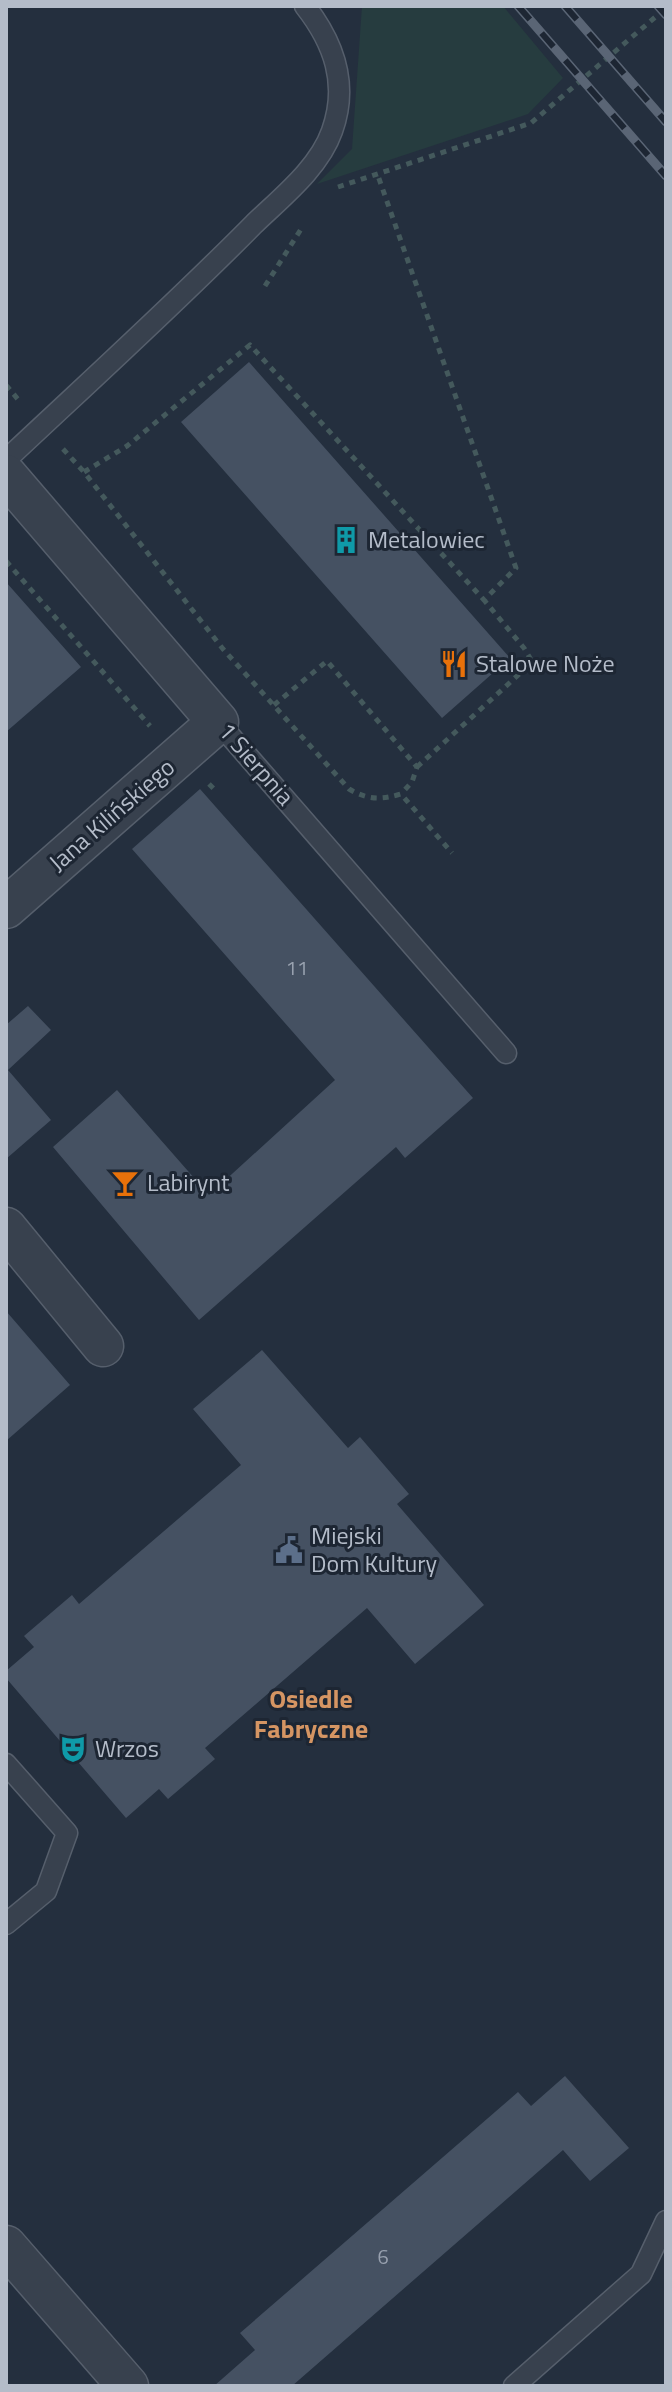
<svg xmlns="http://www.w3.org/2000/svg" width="672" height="2392" font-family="'Titillium Web',sans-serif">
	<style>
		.green { fill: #263c3f }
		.building { fill: #455162 }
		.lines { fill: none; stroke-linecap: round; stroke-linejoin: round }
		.lane-casing { stroke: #565f6c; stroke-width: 23 }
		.street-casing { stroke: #565f6c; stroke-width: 43 }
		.path { stroke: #44595c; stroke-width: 5; stroke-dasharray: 6 6; stroke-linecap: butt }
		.lane { stroke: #38414e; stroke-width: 20 }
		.street { stroke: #38414e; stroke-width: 40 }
		.rail-casing { stroke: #5a6575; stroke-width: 9 }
		.rail { stroke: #1d2633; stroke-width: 6; stroke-dasharray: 18; stroke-linecap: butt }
		.labels { text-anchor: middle; stroke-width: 6; stroke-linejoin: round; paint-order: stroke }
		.number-label { font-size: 20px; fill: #98a1af }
		.poi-label { font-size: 24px; fill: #b4bcc9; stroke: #1d2633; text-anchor: start }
		.street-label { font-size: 24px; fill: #b4bcc9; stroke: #1d2633 }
		.neighbourhood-label { font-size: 26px; font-weight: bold; fill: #d59563; stroke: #1d2633 }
	</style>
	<rect width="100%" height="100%" fill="#242f3e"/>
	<!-- green -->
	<path class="green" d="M362,6H503L563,78L528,114L317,184L352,149Z"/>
	<!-- building -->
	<path class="building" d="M249,362L510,658L442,718L181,422Z
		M6,582L81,667L6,732Z
		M200,789L473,1098L405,1158L396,1147L199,1320L53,1147L117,1090L209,1195L335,1080L132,849Z
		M28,1006L51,1030L8,1070L51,1120L6,1159V1025Z
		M6,1311L70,1385L6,1441Z
		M262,1350L348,1448L360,1437L409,1494L397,1504L484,1605L415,1664L367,1608L205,1748L215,1759L168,1799L159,1789L126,1818L6,1678V1671L34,1647L24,1636L72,1595L79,1604L241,1465L193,1409Z
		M565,2076L629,2148L590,2181L563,2150L292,2386H214L255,2350L240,2333L518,2092L531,2106Z"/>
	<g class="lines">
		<!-- lane casing -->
		<g class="lane-casing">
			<path id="lane" d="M6,460C89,382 174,305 254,224C282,197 319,168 332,131C349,84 334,43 305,6
				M218,722L506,1053
				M6,1764L67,1833L46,1891L6,1924
				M514,2386L641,2274L666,2221"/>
		</g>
		<!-- street casing -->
		<g class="street-casing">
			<path id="street" d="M6,475L218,722L6,908
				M6,1228L103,1346
				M6,2246L128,2386"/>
		</g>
		<!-- path -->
		<path class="path" d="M338,187L531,123L666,8
			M265,286L303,226
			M6,385L21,403
			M63,449L84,472L223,649L349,789C368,800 381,800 401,794L452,853
			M84,472L127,446L250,345L484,600L516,568L377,173
			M6,561L150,726
			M274,705L327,661L417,767L412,782L401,794
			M417,767L527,667L530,658L524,648L484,600
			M209,784L217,792"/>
		<!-- lane -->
		<use href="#lane" class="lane"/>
		<!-- street -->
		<use href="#street" class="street"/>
		<!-- rail casing -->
		<g class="rail-casing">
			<path id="rail" d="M518,6L666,176
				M565,6L666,122
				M658,6L666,15"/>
		</g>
		<!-- rail -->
		<use href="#rail" class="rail"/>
	</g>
	<!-- icons -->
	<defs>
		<g id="building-bare" transform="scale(2.16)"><path d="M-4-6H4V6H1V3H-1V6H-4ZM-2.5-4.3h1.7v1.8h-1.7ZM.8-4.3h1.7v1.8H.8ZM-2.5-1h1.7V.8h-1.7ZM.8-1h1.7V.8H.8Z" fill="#0f9aa8" stroke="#1d2633" stroke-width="2.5" paint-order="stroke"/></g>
		<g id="restaurant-bare" transform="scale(2.16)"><path d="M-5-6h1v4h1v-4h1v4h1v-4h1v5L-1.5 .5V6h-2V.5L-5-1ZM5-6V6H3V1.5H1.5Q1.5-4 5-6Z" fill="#e8710a" stroke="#1d2633" stroke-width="2.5" paint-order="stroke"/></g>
		<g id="bar-bare" transform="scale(2.16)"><path d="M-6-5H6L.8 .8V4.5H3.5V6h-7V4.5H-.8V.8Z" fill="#e8710a" stroke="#1d2633" stroke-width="2.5" paint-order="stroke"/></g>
		<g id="civic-bare" transform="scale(2.16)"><path d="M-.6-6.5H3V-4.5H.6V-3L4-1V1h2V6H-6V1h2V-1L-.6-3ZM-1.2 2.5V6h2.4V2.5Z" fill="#5c6f8a" stroke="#1d2633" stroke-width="2.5" paint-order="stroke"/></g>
		<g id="theatre-bare" transform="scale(2.16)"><path d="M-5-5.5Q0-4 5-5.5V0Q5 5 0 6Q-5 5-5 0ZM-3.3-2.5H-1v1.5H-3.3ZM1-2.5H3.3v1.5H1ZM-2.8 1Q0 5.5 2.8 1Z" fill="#0f9aa8" stroke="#1d2633" stroke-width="2.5" paint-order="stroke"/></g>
	</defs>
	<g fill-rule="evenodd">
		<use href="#building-bare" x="346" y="540"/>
		<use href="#restaurant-bare" x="454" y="664"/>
		<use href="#bar-bare" x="125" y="1183"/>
		<use href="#civic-bare" x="289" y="1550"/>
		<use href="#theatre-bare" x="73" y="1749"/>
	</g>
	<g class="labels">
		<!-- number labels -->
		<g class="number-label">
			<text x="297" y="975">11</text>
			<text x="383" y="2264">6</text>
		</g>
		<!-- poi labels -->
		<g class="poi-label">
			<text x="368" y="548">Metalowiec</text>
			<text x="476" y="672">Stalowe Noże</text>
			<text x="147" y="1191">Labirynt</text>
			<text x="311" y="1544">Miejski<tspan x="311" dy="28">Dom Kultury</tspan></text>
			<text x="95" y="1757">Wrzos</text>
		</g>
		<!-- street labels -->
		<g class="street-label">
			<text transform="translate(256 764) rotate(49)" y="8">1 Sierpnia</text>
			<text transform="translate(112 815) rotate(-41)" y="8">Jana Kilińskiego</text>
		</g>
		<!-- neighbourhood labels -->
		<g class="neighbourhood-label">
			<text x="311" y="1708">Osiedle<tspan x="311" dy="30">Fabryczne</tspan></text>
		</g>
	</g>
	<!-- border -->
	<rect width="672" height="2392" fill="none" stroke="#b4bcc9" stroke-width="16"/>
</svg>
